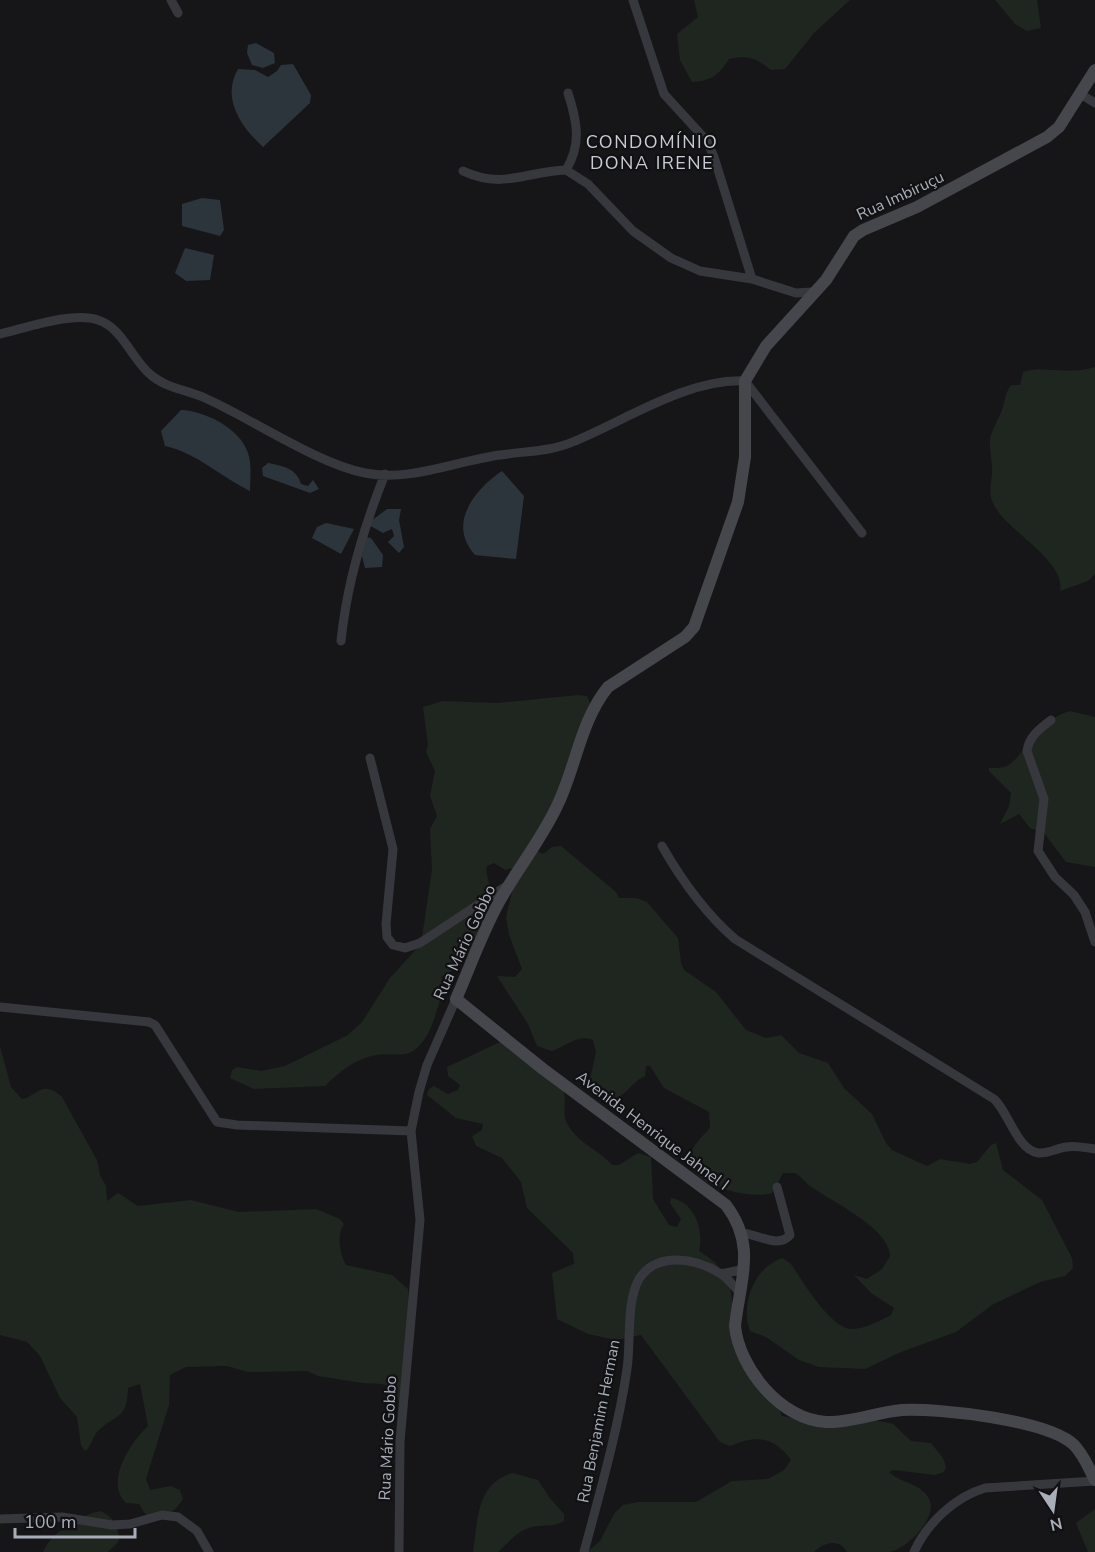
<svg xmlns="http://www.w3.org/2000/svg" width="1095" height="1552" font-family="'Nunito Sans',sans-serif">
	<style>
		.green { fill: #1e261f }
		.water { fill: #2c353c }
		.lines { fill: none; stroke-linecap: round; stroke-linejoin: round }
		.street { stroke: #37383d; stroke-width: 9 }
		.secondary { stroke: #45474d; stroke-width: 12 }
		.labels { text-anchor: middle; stroke-width: 4.5; stroke-linejoin: round; paint-order: stroke }
		.street-label { font-size: 16px; fill: #a8adb8; stroke: #111113 }
		.neighbourhood-label { font-size: 18px; letter-spacing: 1.5px; fill: #c9ccd4; stroke: #111113 }
	</style>
	<rect width="100%" height="100%" fill="#161618"/>
	<!-- green -->
	<path class="green" d="M694,0H850L814,33L785,69L771,70C756,58 747,55 729,59C719,75 711,81 692,82L680,60L677,34L698,17Z
		M995,0H1037L1041,28L1027,31L1015,24Z
		M1095,367V574L1088,581L1060,591C1066,559 1005,531 993,503C987,491 993,480 992,467C990,438 986,443 1000,415C1005,405 1004,394 1011,385H1020L1023,372C1046,365 1068,376 1095,367Z
		M578,695L587,696L591,705L537,848L539,852L543,854L552,847L561,846L616,892L619,898H636L647,902L678,938L681,963L684,970L716,992L746,1030L766,1038L781,1035L799,1053L828,1063L844,1088L872,1114L886,1143L892,1150L927,1166L940,1159L970,1164L977,1162L991,1145L996,1143L1003,1170L1042,1200L1072,1258L1073,1268L1065,1276L1040,1282L992,1305L956,1332L901,1352L865,1369L819,1367L799,1360L766,1337L750,1331C740,1304 754,1267 783,1258L791,1264C802,1280 830,1328 851,1329C864,1329 880,1321 891,1315L894,1308L871,1293L854,1275L867,1279L882,1269L890,1256C890,1229 833,1202 813,1188C806,1184 802,1177 795,1173H783L772,1193C752,1200 690,1186 690,1160C689,1148 703,1136 710,1128L709,1112L664,1088L650,1066H646L645,1076C631,1082 625,1099 608,1100L598,1094L590,1079L596,1052L593,1040C577,1034 567,1046 552,1051L537,1046L528,1024L497,976L515,977L522,969L509,935L506,917L518,867L505,870L494,863L487,866C485,877 491,882 491,892C491,923 469,964 441,977L447,986C435,1005 436,1030 417,1048C406,1059 389,1052 376,1055C355,1059 340,1071 325,1086L254,1089L230,1078L232,1070L237,1067L261,1071L285,1066L348,1035L362,1022L390,978L421,944L432,870L430,829L437,816L430,796L435,771L426,752L428,745L423,707L443,701L497,703Z
		M1070,711L1095,717V867L1066,862L1044,833L1030,828L1019,814L1000,824L1009,806L1011,793L989,771V768C994,768 1000,768 1004,767C1023,761 1036,720 1070,711Z
		M500,1042C515,1046 560,1077 564,1093C567,1104 561,1114 568,1125C578,1143 599,1150 612,1165H619L638,1153L651,1157L653,1199L669,1225L677,1227L681,1219L670,1203L671,1198C695,1202 704,1230 699,1251C746,1279 723,1305 742,1343C754,1369 773,1389 782,1416L831,1426L875,1420L893,1424L911,1441L931,1443L943,1458L946,1467L944,1472L935,1475L894,1470L889,1472C900,1483 918,1482 928,1497C941,1516 906,1550 889,1552C876,1552 860,1552 847,1552C839,1538 824,1542 814,1552H587L600,1541L614,1514L623,1505L638,1502H696L732,1481L768,1479L784,1470L791,1460C773,1436 756,1435 730,1446L720,1442L641,1335L616,1340L588,1334L557,1319L552,1273L574,1264L573,1253L527,1208L521,1182L502,1158L476,1146L472,1136L482,1130L483,1124L456,1118L427,1095L429,1089L434,1086L448,1094L458,1090L460,1085L448,1076L447,1067Z
		M0,1046L11,1087L22,1099C38,1096 42,1079 62,1097L97,1160L100,1175L106,1186L107,1201L118,1193L138,1206L191,1200L239,1212L316,1209L340,1219L344,1224C336,1235 340,1254 346,1265L392,1275L408,1289L410,1325L399,1402L394,1389L383,1384L362,1383L318,1376L307,1371L248,1372L227,1366L186,1367L170,1375L169,1405L146,1479L150,1490L171,1486L180,1490L183,1499C172,1516 164,1518 145,1514L139,1504L126,1503C104,1482 131,1442 148,1426L140,1384L128,1388C127,1420 117,1413 98,1431C92,1437 92,1446 85,1451L81,1445L77,1417L60,1398L40,1356L27,1342L0,1335Z
		M512,1473L538,1480L549,1497L564,1514V1521C553,1528 544,1524 532,1527C518,1530 508,1543 498,1552H473C478,1520 476,1484 512,1473Z
		M1095,1509V1552H1088L1076,1523Z
		M100,1511C115,1518 118,1525 119,1541L108,1552H43C51,1532 80,1515 100,1511Z"/>
	<!-- water -->
	<path class="water" d="M256,43L274,53L275,63L263,68L252,65L247,53L248,45Z
		M293,64L311,95L310,103L263,147C241,127 221,98 238,69L255,70L268,77L277,71L281,65Z
		M202,198L220,200L224,230L220,236L182,226V204Z
		M185,248L214,255L210,280L186,281L175,273Z
		M181,410C205,411 240,428 248,453C252,465 250,479 250,491C221,477 197,453 165,446L161,431Z
		M268,463C282,466 297,468 301,484L308,486L313,480L319,489L310,493L263,476L262,468Z
		M502,471L524,496L516,559L475,555C447,524 474,490 502,471Z
		M387,509H401L399,520L404,547L399,553L388,542L394,536L392,529L383,533L367,524Z
		M326,523L354,529L341,554L312,538L317,527Z
		M364,537L371,538L383,555L382,567L365,568L362,556Z"/>
	<g class="lines">
		<!-- street -->
		<path class="street" d="M171,0L178,13
			M633,0L664,94L707,141L714,157L752,279
			M1080,94L1095,103
			M566,170C582,144 577,121 568,93
			M463,171C503,190 527,171 566,170L588,184L633,231L671,258L700,271L752,279L796,293L812,292
			M0,334C26,328 73,311 98,320C123,328 132,360 151,375C166,388 187,390 205,398C252,419 316,463 365,473C410,482 456,461 500,455C526,451 550,452 575,441C626,420 689,378 745,381L862,533
			M341,641C347,582 363,529 385,474
			M1051,720C1040,729 1029,736 1027,751L1044,799L1038,851L1055,877L1074,895L1085,912L1095,942
			M370,758L393,849L386,924L387,937L393,945L405,948L420,943L508,885
			M662,846C682,881 705,913 735,939L994,1099C1008,1111 1017,1150 1038,1153C1047,1154 1058,1148 1066,1147C1076,1145 1086,1148 1095,1149
			M0,1007L149,1022L155,1025L217,1122L237,1125L411,1131
			M742,1233C758,1234 778,1249 790,1235L777,1187
			M721,1274L745,1269
			M0,1519L62,1517L112,1525L130,1524L162,1515L178,1517L197,1531L209,1552
			M399,1552L400,1441L420,1220L411,1131L419,1092L427,1065L456,999
			M584,1552C600,1492 618,1430 627,1369C631,1344 626,1301 639,1279C657,1251 696,1258 721,1274C728,1278 734,1287 740,1293
			M914,1552C927,1523 955,1497 985,1488L1095,1481"/>
		<!-- secondary -->
		<path class="secondary" d="M1095,70L1059,127L1047,137L917,207L863,230L854,236L826,280L766,346L745,381V457L738,502L694,627L685,637L608,687C581,720 576,766 558,804C542,839 517,869 499,902C482,933 470,967 456,999L543,1069L726,1205C757,1246 740,1280 735,1326C739,1368 781,1420 826,1422C851,1423 877,1412 902,1410C939,1408 1048,1420 1074,1445C1084,1455 1089,1469 1095,1480"/>
	</g>
	<g class="labels">
		<!-- street labels -->
		<g class="street-label">
			<text transform="translate(900 195) rotate(-25)" y="6">Rua Imbiruçu</text>
			<text transform="translate(464 942) rotate(-65)" y="6">Rua Mário Gobbo</text>
			<text transform="translate(653 1130) rotate(37)" y="6">Avenida Henrique Jahnel I</text>
			<text transform="translate(598 1421) rotate(-79)" y="6">Rua Benjamim Herman</text>
			<text transform="translate(387 1438) rotate(-87)" y="6">Rua Mário Gobbo</text>
		</g>
		<!-- neighbourhood labels -->
		<g class="neighbourhood-label">
			<text x="652" y="148">CONDOMÍNIO<tspan x="652" dy="21">DONA IRENE</tspan></text>
		</g>
	</g>
	<!-- north arrow -->
	<g transform="translate(1053 1510) rotate(167)" stroke="#111113" stroke-width="4.5" paint-order="stroke">
	<path d="M0-4.5L10 22L0 15L-10 22Z" fill="#a8adb8"/>
	<text y="-9" font-size="16" font-weight="bold" text-anchor="middle" fill="#a8adb8">N</text>
	</g>
	<!-- scale -->
	<path d="M15 1528v9h120v-9" fill="none" stroke="#a8adb8" stroke-width="3"/>
	<text x="24" y="1528" font-size="18" fill="#a8adb8" stroke="#111113" stroke-width="4.5" paint-order="stroke">100 m</text>
</svg>
